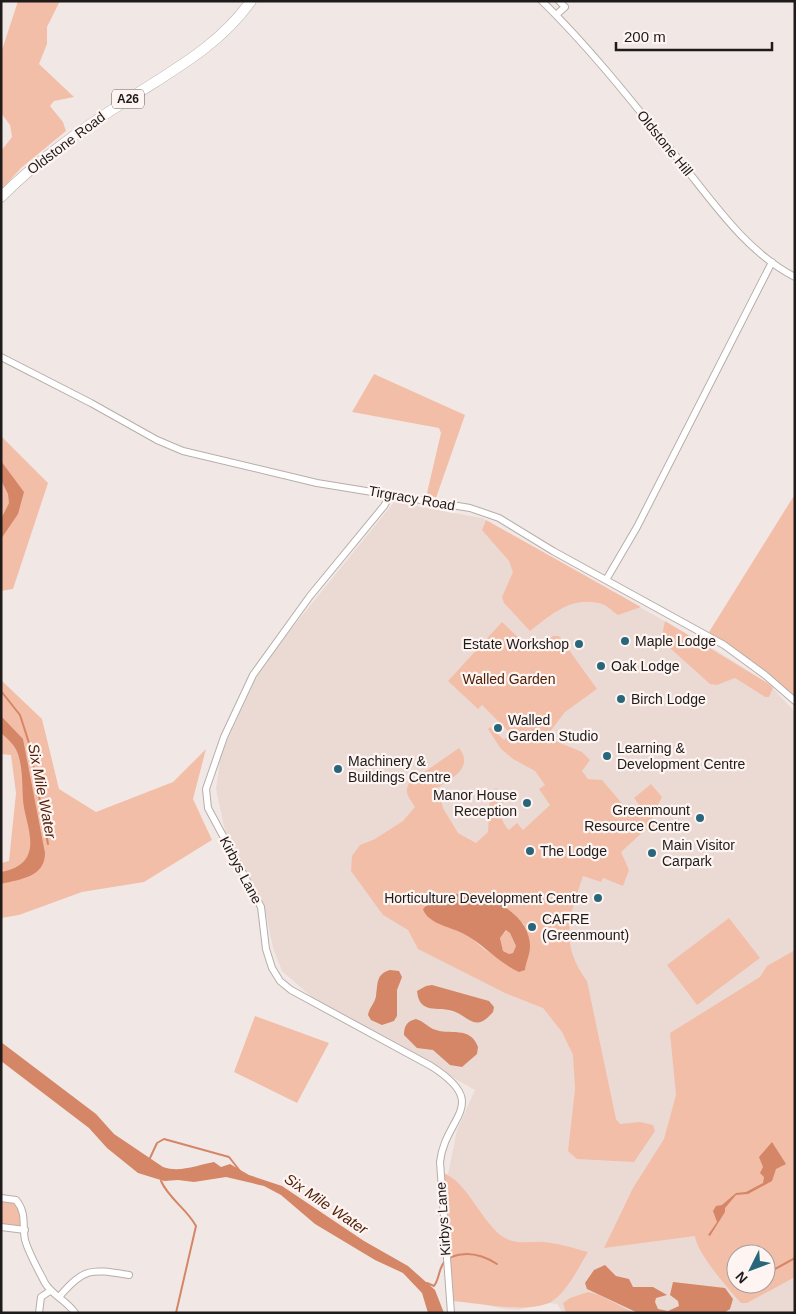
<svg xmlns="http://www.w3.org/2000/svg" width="796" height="1314" font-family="Arial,sans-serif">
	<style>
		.built { fill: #ebdad4; fill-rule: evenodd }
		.green { fill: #f3bea8; fill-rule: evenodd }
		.water { fill: #d48666; fill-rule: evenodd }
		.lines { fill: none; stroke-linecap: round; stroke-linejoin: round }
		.stream { stroke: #d48666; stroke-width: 2 }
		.minor-casing { stroke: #b6aeab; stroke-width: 8 }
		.highway-casing { stroke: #b6aeab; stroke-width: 11 }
		.minor { stroke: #fff; stroke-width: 6 }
		.highway { stroke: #fff; stroke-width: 10 }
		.poi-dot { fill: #27667b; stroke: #fef5f2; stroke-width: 2 }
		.labels { text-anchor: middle; stroke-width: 4.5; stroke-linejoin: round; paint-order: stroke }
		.shield { fill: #fef5f2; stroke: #615c5b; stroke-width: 1 }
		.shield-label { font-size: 12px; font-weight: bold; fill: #1e1b1a }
		.street-label { font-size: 14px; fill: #1e1b1a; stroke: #fef5f2 }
		.poi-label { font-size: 14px; fill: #1e1b1a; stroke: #fef5f2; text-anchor: start }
		.park-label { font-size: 14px; fill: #512008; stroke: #fef5f2 }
		.water-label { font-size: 15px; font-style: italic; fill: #522109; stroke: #fef5f2 }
	</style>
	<rect width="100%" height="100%" fill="#f1e8e5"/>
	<!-- built -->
	<path class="built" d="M394,502L482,518L714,649L769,684L795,712V1313H563L557,1304L549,1303L518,1310L504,1309L477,1303L452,1301L442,1173L448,1174L457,1130L475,1090L314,999L282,971L273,948L264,905L225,831L216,789L221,754L262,665ZM736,1254H766V1284H736Z"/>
	<!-- green -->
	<path class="green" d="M18,1H60L47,27V44L39,64L74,97L54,101L50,106L63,122L66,131L21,168L2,189L1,151L12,137L10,125L1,113V53Z
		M374,374L465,415L436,498L427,493L441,433L439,428L352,412Z
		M1,436L48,483L13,589L1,591Z
		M795,494V697L759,666L709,632Z
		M486,520L641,607L618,615C613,612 607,605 602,604C572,595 552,614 530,631L504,603L502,597L513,572L509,561L482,530Z
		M665,621L769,684L773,688L769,697H765L735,678L717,685L710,684L661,640Z
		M502,622L521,640L539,646L553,636H559L597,689L565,712L546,737L582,752L590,760L582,771L588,779L602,780L625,807L629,804L638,816L644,811L634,798L651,784L662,797L652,816L655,829L650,831L645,830L621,852L629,870L623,886L603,878L601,882L583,876C569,917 559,943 587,981L616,1119L620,1124L640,1122L653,1125L655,1131L634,1162L577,1159L568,1151L575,1089L573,1055L562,1032L543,1008L505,993L418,949L408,930L383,915L351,871L352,856L360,845L375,839L403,821L415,807C409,797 403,792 410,782L459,748C474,767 453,778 437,788L443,808L458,833L476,843L488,832L490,794L496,788L506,800L501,805C500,815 502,823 509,830L517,823L523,830L550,805L539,789L545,785L535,771L513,759L501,749L488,729L490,727L504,740L510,733L482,705L478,709L448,681ZM443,899L524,924L527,959L525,970L485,950L469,936L434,921L425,914L432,903Z
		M1,680L42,719L59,789L96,812L173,782L206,749L193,799L212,840L144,882L82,892L19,915L1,918V863L9,861L16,793L11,755L1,754Z
		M729,918L760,958L697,1005L667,965Z
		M507,930L510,933L516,946L513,953L509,954L503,951L500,938Z
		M795,950V1277L747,1303H741C729,1290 696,1252 695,1236L604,1248L633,1188L664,1139L676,1095L670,1033L760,977L767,966ZM736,1254H766V1284H736Z
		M255,1016L329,1043L297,1103L234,1072Z
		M442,1173C466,1178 482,1225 505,1238C518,1245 530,1241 543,1242C558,1243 573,1248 588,1252C578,1268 568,1291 551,1302C527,1314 480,1303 452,1301Z
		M1,1200L15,1201L21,1209L23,1229L1,1227Z
		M588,1292L599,1295L634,1313H566L563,1303L570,1298Z"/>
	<!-- water -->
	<path class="water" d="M1,461L24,492L18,514L1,539V519L9,503L8,494L1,480Z
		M1,716L23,739L45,853C45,877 21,879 1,884V872C11,870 21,867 27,857C36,841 24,817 23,800C22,786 23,769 18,754C15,745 8,739 1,733Z
		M468,893C494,896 530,917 530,946C530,954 526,962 525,970L519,972C497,962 483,943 462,933C450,927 427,923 423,909L426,906L456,894ZM506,930L510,933L516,946L513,953L509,954L503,951L500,938Z
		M390,970L399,971L402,977L397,990V1016L394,1021L382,1025L371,1020L368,1015C369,1008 375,1003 376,996C378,983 376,974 390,970Z
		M432,985L489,1001L494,1007L493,1012C475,1033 470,1017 453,1011C438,1006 419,1015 417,991L426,986Z
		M416,1019C423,1021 427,1026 433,1029C450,1036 470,1025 478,1047L477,1054L462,1067L450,1065L433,1050L417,1048L404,1035C404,1026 407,1021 416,1019Z
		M1,1042L96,1114L114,1134L163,1167C180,1173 197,1165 214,1162L221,1167L230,1164L249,1175L282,1186L364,1241L408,1266L435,1290L444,1313H428L422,1293L403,1273L375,1260L315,1224L281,1195L264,1186L226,1177L194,1182L178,1180L164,1181L138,1173L107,1148L89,1128L1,1061Z
		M772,1142L786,1164L776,1169L772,1181L748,1194L736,1195L725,1208V1212L710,1236L708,1235L717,1222L713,1211L716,1206L722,1205L736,1193L746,1192L763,1183L764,1177L760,1173L763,1167L759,1157Z
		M605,1265L616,1276L629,1279L633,1287H653L667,1295L656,1298L655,1302L658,1309L668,1311L679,1306L678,1301L670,1295L673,1282L725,1288L733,1299L730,1309L724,1313H638L587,1289L585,1283L594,1270Z"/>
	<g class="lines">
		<!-- stream -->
		<path class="stream" d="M1,691L20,715L29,743L48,844
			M150,1158L157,1143L164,1139L229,1157L240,1171
			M161,1181C169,1199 187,1209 196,1226L176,1313
			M451,1257C467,1251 483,1255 497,1264
			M766,1274L795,1258
			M427,1283L434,1286C440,1278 438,1269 445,1261
			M738,1289L747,1284"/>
		<!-- minor casing -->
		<g class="minor-casing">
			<path id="minor" d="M542,1C593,51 638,109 683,165C715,205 748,253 795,277
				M556,15L565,7L559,1
				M1,357L91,403L157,440L183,451L317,483L470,508L499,518L553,551L724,645L765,675L795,701
				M390,495L384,506L310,596L253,675L224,737L206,789L208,808L261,907L266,949L272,968L280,981L291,990L431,1066C492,1105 445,1116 440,1162L451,1313
				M606,580L637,527L772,262
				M1,1198L16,1200C27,1213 22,1225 25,1240C29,1254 39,1271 45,1283C52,1295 67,1301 75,1313
				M1,1227L25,1230
				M59,1297C85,1267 91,1269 129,1275
				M39,1313L41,1297L50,1291"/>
		</g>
		<!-- highway casing -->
		<g class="highway-casing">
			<path id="highway" d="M1,197C39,159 82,129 127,100C173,70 219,46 251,1"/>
		</g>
		<!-- minor -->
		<use href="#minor" class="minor"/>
		<!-- highway -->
		<use href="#highway" class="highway"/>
	</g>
	<!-- markers -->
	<g class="poi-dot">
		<circle cx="625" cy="641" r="5"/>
		<circle cx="579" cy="644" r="5"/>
		<circle cx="601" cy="666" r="5"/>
		<circle cx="621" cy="699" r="5"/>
		<circle cx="498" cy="728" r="5"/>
		<circle cx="607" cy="756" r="5"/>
		<circle cx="338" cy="769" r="5"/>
		<circle cx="527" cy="803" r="5"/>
		<circle cx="700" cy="818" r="5"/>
		<circle cx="530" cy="851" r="5"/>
		<circle cx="652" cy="853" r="5"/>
		<circle cx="598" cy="898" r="5"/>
		<circle cx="532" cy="927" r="5"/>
	</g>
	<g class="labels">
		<!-- shield labels -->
		<rect class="shield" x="112" y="89.5" width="32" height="19" rx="4"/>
		<g class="shield-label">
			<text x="128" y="103">A26</text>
		</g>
		<!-- street labels -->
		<g class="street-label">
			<text transform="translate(66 143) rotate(-37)" y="5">Oldstone Road</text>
			<text transform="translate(665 143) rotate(51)" y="5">Oldstone Hill</text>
			<text transform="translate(412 498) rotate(10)" y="5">Tirgracy Road</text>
			<text transform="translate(241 870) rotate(62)" y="5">Kirbys Lane</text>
			<text transform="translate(443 1219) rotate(-94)" y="5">Kirbys Lane</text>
		</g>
		<!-- poi labels -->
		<g class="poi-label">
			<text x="635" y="646">Maple Lodge</text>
			<text x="569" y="649" text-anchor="end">Estate Workshop</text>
			<text x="611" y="671">Oak Lodge</text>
			<text x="631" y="704">Birch Lodge</text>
			<text x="508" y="725">Walled<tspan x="508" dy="16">Garden Studio</tspan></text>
			<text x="617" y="753">Learning &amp;<tspan x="617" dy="16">Development Centre</tspan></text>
			<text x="348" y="766">Machinery &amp;<tspan x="348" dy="16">Buildings Centre</tspan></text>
			<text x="517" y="800" text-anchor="end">Manor House<tspan x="517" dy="16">Reception</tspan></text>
			<text x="690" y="815" text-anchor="end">Greenmount<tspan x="690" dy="16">Resource Centre</tspan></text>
			<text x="662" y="850">Main Visitor<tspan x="662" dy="16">Carpark</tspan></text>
			<text x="540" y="856">The Lodge</text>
			<text x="588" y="903" text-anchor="end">Horticulture Development Centre</text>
			<text x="542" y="924">CAFRE<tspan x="542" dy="16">(Greenmount)</tspan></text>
		</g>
		<!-- park labels -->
		<g class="park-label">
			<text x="509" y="684">Walled Garden</text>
		</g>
		<!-- water labels -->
		<g class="water-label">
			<text transform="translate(42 791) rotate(79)" y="5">Six Mile Water</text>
			<text transform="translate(326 1204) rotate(34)" y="5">Six Mile Water</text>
		</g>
	</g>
	<!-- border -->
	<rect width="796" height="1314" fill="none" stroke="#1e1b1a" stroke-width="5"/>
	<!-- north arrow -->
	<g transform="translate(751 1269) rotate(228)"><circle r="24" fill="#fef5f2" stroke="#a49e9c"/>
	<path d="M0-4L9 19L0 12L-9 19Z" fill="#27667b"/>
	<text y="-8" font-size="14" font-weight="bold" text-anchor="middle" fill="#1e1b1a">N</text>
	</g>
	<!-- scale -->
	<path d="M616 42v8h156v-8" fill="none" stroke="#1e1b1a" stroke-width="2.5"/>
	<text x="624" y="42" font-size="15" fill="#1e1b1a" stroke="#fef5f2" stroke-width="4" paint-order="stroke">200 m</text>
</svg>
